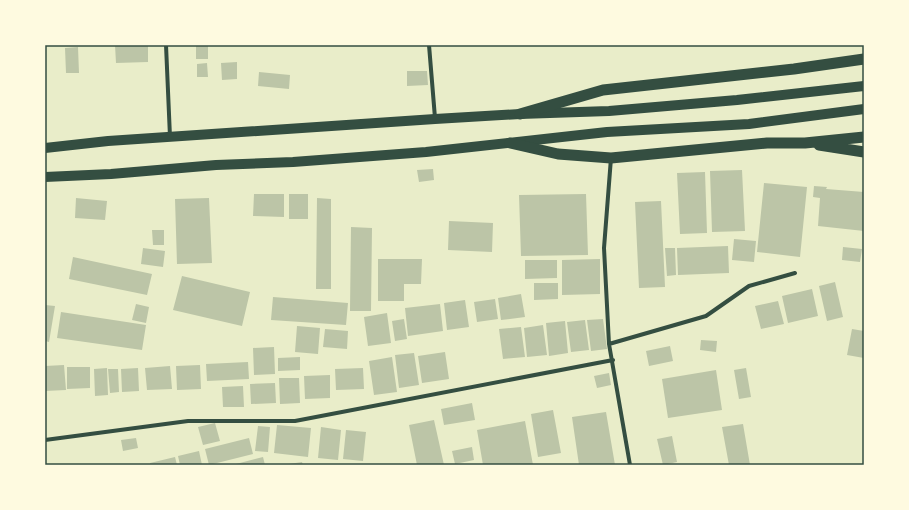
<svg xmlns="http://www.w3.org/2000/svg" width="909" height="510" font-family="Commissioner,sans-serif">
	<style>
		.building { fill: #bcc5a7 }
		.lines { fill: none; stroke-linecap: round; stroke-linejoin: round }
		.minor { stroke: #344e41; stroke-width: 4 }
		.primary { stroke: #344e41; stroke-width: 10 }
		.trunk { stroke: #344e41; stroke-width: 11 }
		.neatline { fill: none; stroke: #344e41; stroke-width: 1.5 }
	</style>
	<rect width="100%" height="100%" fill="#e9edc9"/>
	<!-- building -->
	<path class="building" d="M115,45H148V62L116,63Z
		M196,45H208V59H196Z
		M78,47L79,73H66L65,48Z
		M237,62V79L222,80L221,63Z
		M207,63L208,77H197V64Z
		M407,71H427L428,85L407,86Z
		M259,72L290,75L289,89L258,86Z
		M433,169L434,180L419,182L417,170Z
		M742,170L745,231L712,232L710,171Z
		M705,172L707,233L680,234L677,173Z
		M764,183L807,187L800,257L757,252Z
		M814,186L827,187L826,189L864,192V231L818,226L820,198L813,197Z
		M254,194H284V217L253,216Z
		M289,194H308V219H289Z
		M586,194L588,255L521,256L519,195Z
		M76,198L107,201L105,220L75,218Z
		M209,198L212,263L177,264L175,199Z
		M317,198L331,199V289H316Z
		M661,201L665,287L639,288L635,202Z
		M449,221L493,223L492,252L448,250Z
		M351,227L372,228L371,311H350Z
		M152,230H164V245H153Z
		M734,239L756,241L754,262L732,260Z
		M728,246L729,273L678,275L677,248Z
		M843,247L862,249L860,262L842,260Z
		M143,248L165,251L163,267L141,264Z
		M665,248H675L676,275L667,276Z
		M73,257L152,274L147,295L69,279Z
		M378,259H422L421,284H404V301H378Z
		M600,259V294L562,295V260Z
		M525,260H557V278L525,279Z
		M182,276L250,292L242,326L173,310Z
		M835,282L843,317L827,321L819,286Z
		M534,283H558V299L534,300Z
		M812,289L818,316L788,323L782,296Z
		M521,294L525,317L501,320L498,298Z
		M273,297L348,303L346,325L271,320Z
		M495,299L498,319L477,322L474,302Z
		M465,300L469,327L447,330L444,303Z
		M778,301L784,324L761,329L755,306Z
		M136,304L149,307L146,323L132,320Z
		M440,304L443,331L408,336L405,308Z
		M45,305L55,306L49,342L45,341Z
		M61,312L146,325L142,350L57,338Z
		M387,313L391,343L368,346L364,317Z
		M404,319L407,339L395,341L392,321Z
		M603,319L607,349L591,351L587,320Z
		M585,320L589,350L571,352L567,322Z
		M565,321L568,353L549,356L546,323Z
		M543,325L547,355L527,357L524,328Z
		M297,326L320,328L318,354L295,352Z
		M521,327L525,357L503,359L499,329Z
		M325,329L348,331L347,349L323,347Z
		M852,329L864,331V358L847,355Z
		M701,340L717,341L716,352L700,350Z
		M670,346L673,361L649,366L646,351Z
		M274,347L275,374L254,375L253,348Z
		M445,352L449,379L422,383L418,356Z
		M414,353L419,385L399,388L395,355Z
		M300,357V370L278,371V358Z
		M392,357L397,392L374,395L369,361Z
		M248,362L249,379L207,381L206,364Z
		M64,365L66,390L45,391V366Z
		M200,365L201,389L177,390L176,366Z
		M170,366L172,389L147,390L145,368Z
		M67,367H90V388L67,389Z
		M107,368L108,395L95,396L94,369Z
		M138,368L139,391L122,392L121,369Z
		M363,368L364,389L336,390L335,369Z
		M746,368L751,397L739,399L734,370Z
		M108,369H118L119,392L110,393Z
		M716,370L722,410L668,418L662,379Z
		M609,373L611,385L597,388L594,376Z
		M330,375V398L305,399L304,376Z
		M279,378H299L300,403L280,404Z
		M275,383L276,403L251,404L250,384Z
		M243,386L244,407H223L222,387Z
		M472,403L475,420L444,425L441,409Z
		M553,410L561,453L538,457L531,414Z
		M606,412L615,465H579L572,417Z
		M434,420L444,465H417L409,425Z
		M525,421L533,465H483L477,430Z
		M215,423L220,441L203,445L198,427Z
		M743,424L750,465H729L722,427Z
		M277,425L311,428L308,457L274,453Z
		M258,426L270,427L268,452L255,451Z
		M321,427L341,430L338,460L318,458Z
		M346,430L366,432L363,461L343,459Z
		M672,436L677,462L663,465L657,439Z
		M136,438L138,448L123,451L121,440Z
		M249,438L253,454L209,465L205,449Z
		M472,447L474,460L455,464L452,451Z
		M199,451L202,465H180L178,456Z
		M175,457L177,465H150V463Z
		M263,457L265,465H236V464Z
		M302,462L303,465H289V464Z"/>
	<g class="lines">
		<!-- minor -->
		<path class="minor" d="M166,45L170,137
			M429,45L435,118
			M611,158L604,248L609,344L630,465
			M609,344L706,316L749,286L795,273
			M45,440L188,421H295L613,360"/>
		<!-- primary -->
		<path class="primary" d="M45,148L108,141L435,119L520,114L609,111L737,100L864,86
			M45,177L111,174L216,165L293,162L426,152L607,132L749,124L864,109"/>
		<!-- trunk -->
		<path class="trunk" d="M520,114L603,90L794,69L864,59
			M510,143L558,154L611,158L767,143H805L864,137
			M819,145L864,152"/>
	</g>
	<!-- border -->
	<rect width="909" height="510" fill="none" stroke="#fefae0" stroke-width="92"/>
	<rect x="46" y="46" width="817" height="418" class="neatline"/>
</svg>
